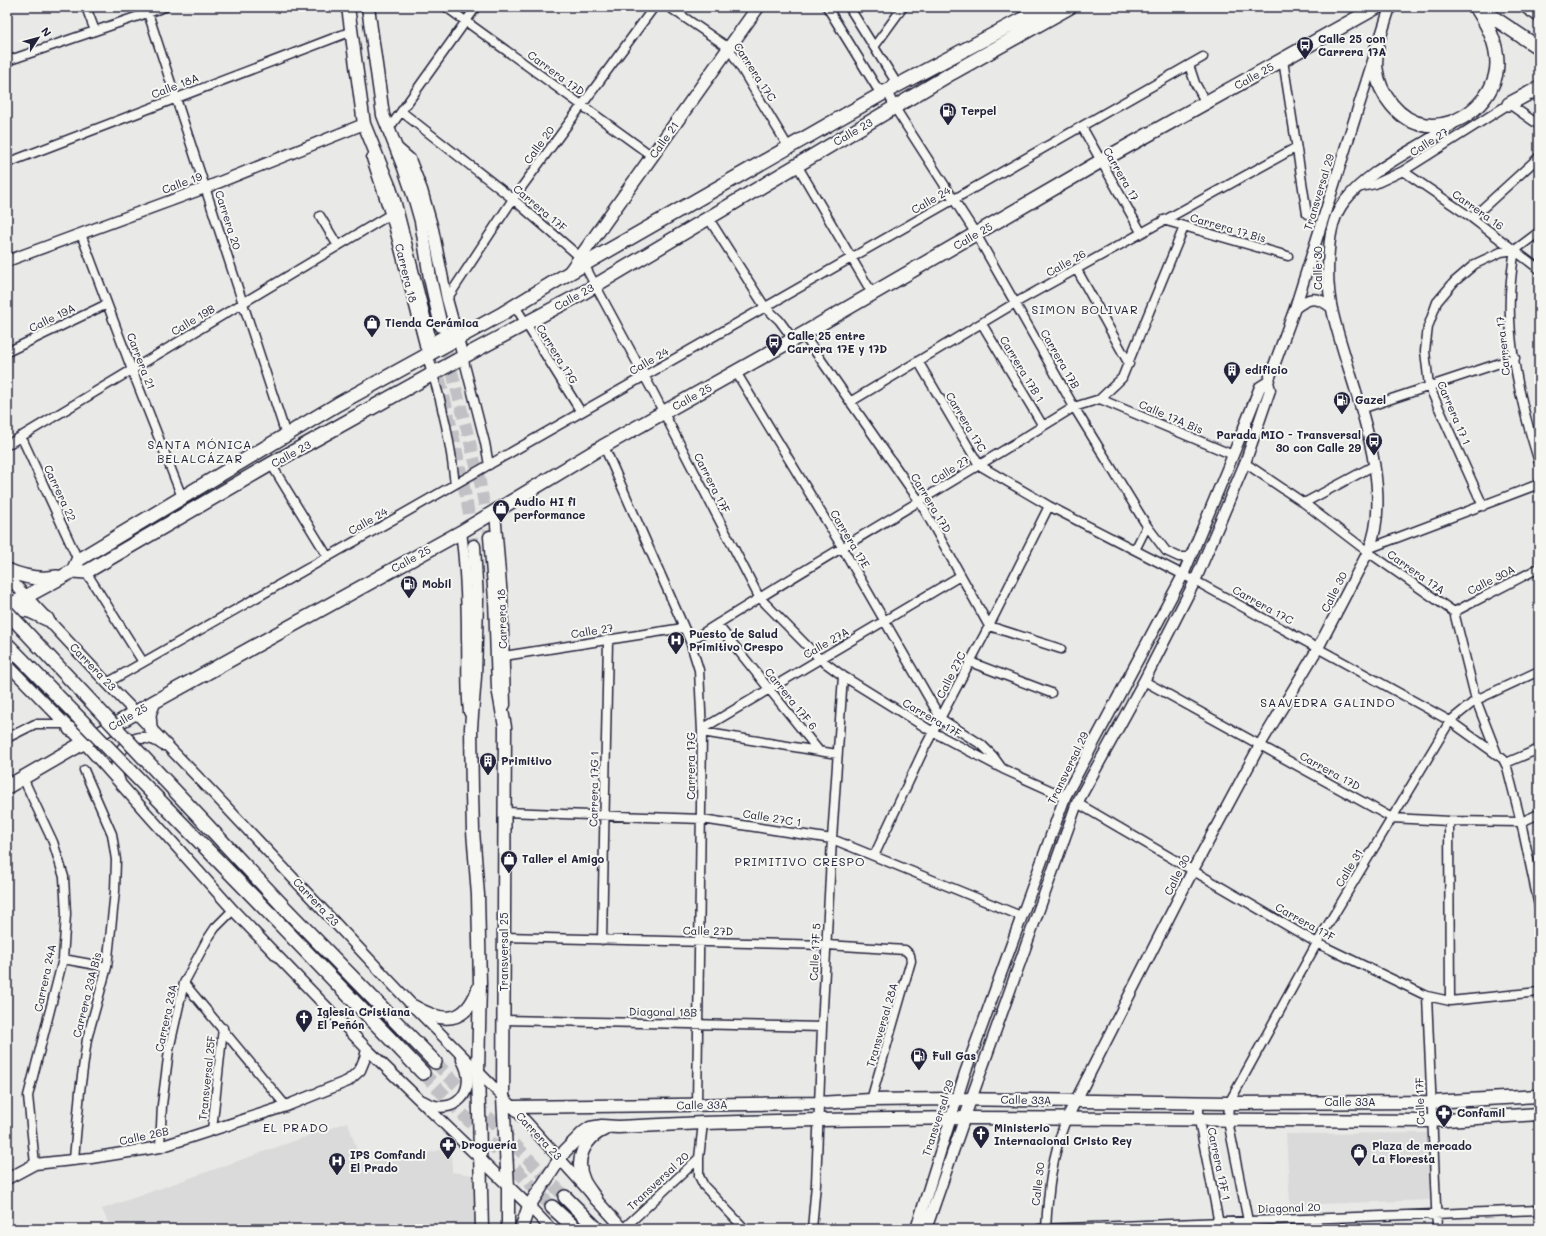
<svg xmlns="http://www.w3.org/2000/svg" width="1546" height="1236" font-family="Mali,sans-serif">
	<style>
		.built { fill: #dadada }
		.lines { fill: none; stroke-linecap: round; stroke-linejoin: round }
		.secondary-tunnel { stroke: #c1c1c5; stroke-width: 12; stroke-dasharray: 12 6; stroke-linecap: butt }
		.primary-tunnel { stroke: #c1c1c5; stroke-width: 13; stroke-dasharray: 13 6; stroke-linecap: butt }
		.minor-casing { stroke: #22223b; stroke-width: 11 }
		.tertiary-casing { stroke: #22223b; stroke-width: 13 }
		.secondary-casing { stroke: #22223b; stroke-width: 15 }
		.primary-casing { stroke: #22223b; stroke-width: 16 }
		.minor { stroke: #f6f6f2; stroke-width: 8 }
		.tertiary { stroke: #f6f6f2; stroke-width: 10 }
		.secondary { stroke: #f6f6f2; stroke-width: 12 }
		.primary { stroke: #f6f6f2; stroke-width: 13 }
		.primary-bridge-casing { stroke: #22223b; stroke-width: 16; stroke-linecap: butt }
		.primary-bridge { stroke: #f6f6f2; stroke-width: 13 }
		.labels { text-anchor: middle; stroke-width: 4; stroke-linejoin: round; paint-order: stroke }
		.poi-label { font-size: 11px; font-weight: bold; fill: #22223b; stroke: #f6f6f2; text-anchor: start }
		.street-label { font-size: 11px; fill: #22223b; stroke: #f6f6f2 }
		.neighbourhood-label { font-size: 12px; letter-spacing: 1px; fill: #22223b; stroke: #f6f6f2 }
	</style>
	<rect width="100%" height="100%" fill="#e9e9e7"/>
	<filter id="ink" filterUnits="userSpaceOnUse"><feTurbulence type="fractalNoise" baseFrequency=".025" numOctaves="2"/><feDisplacementMap in="SourceGraphic" scale="8" xChannelSelector="R" yChannelSelector="G"/><feConvolveMatrix kernelMatrix="1 2 1 2 8 2 1 2 1" color-interpolation-filters="sRGB"/></filter>
	<g filter="url(#ink)">
		<!-- built -->
		<path class="built" d="M348,1122L361,1163L416,1156L440,1150L452,1157V1172L481,1176L482,1229H111L102,1209Z
			M1428,1133L1431,1200L1290,1205L1286,1134Z"/>
		<g class="lines">
			<!-- secondary-tunnel -->
			<path class="secondary-tunnel" d="M443,336L480,482L490,537
				M431,344C448,410 464,477 474,546"/>
			<!-- primary-tunnel -->
			<path class="primary-tunnel" d="M435,1062L565,1197
				M423,1073L552,1207"/>
			<!-- minor casing -->
			<g class="minor-casing">
				<path id="minor" d="M86,7L95,31
					M446,7L652,156
					M669,7L729,48L789,148
					M827,7L877,88L887,91L895,108L976,234L1074,407L1147,526L1166,551L1179,557H1191
					M849,7L894,79L889,89
					M148,13L286,435
					M874,47L903,7
					M1283,60L1307,214
					M7,61L165,7
					M1189,65L1195,83L1206,103
					M402,112L513,199L580,257L653,392L759,597L820,659L843,676L933,732L1003,769L1065,797
					M1082,127L1141,232
					M388,130L476,7
					M7,163L352,31
					M797,165L872,293
					M1403,171L1472,218L1539,269
					M1357,188L1375,184L1403,171L1509,104L1539,125
					M320,216L338,246
					M1472,218L1539,157
					M709,219L765,307L779,320L793,339
					M1163,220L1288,256
					M81,234L132,370L182,497
					M1515,250C1513,260 1512,270 1511,280C1505,338 1521,406 1539,462
					M1077,270L1129,364
					M447,299L513,199L654,7
					M515,306L581,412
					M982,324L1043,426
					M803,334L920,502L989,626L1061,649
					M7,352L107,304
					M463,357L485,443L489,465
					M918,361L979,465L1049,506L1201,584L1450,721L1503,759L1507,767L1521,822L1539,906
					M736,372L842,547L941,719L982,745L993,756L1001,767
					M433,375C444,410 451,447 455,484
					M1100,399L1233,455
					M850,402L1015,303L1295,148
					M1361,409L1515,358
					M21,436L78,560
					M7,445L391,214
					M602,447L607,453L690,641L699,670L702,732L697,1105
					M1245,463L1304,503L1368,552L1454,612L1476,700L1497,754
					M271,464L328,557
					M1304,503L1375,465
					M1483,506L1429,386L1425,351L1428,327L1437,302L1454,282L1475,264L1501,252L1515,250L1539,232
					M1370,548L1539,484
					M1135,550L1147,526
					M86,572L143,662
					M1454,612L1539,568
					M717,624L819,751
					M690,641C817,561 947,486 1074,407L1100,399L1122,378L1184,227
					M504,656L683,628
					M970,662L1051,693
					M1144,681L1392,818L1449,821L1521,822L1539,814
					M107,683L1203,57
					M702,729L960,576
					M702,732L837,754
					M7,738L35,724H65
					M1506,763L1539,749
					M23,778L53,842L64,877L66,914L63,959L28,1096L35,1164
					M1077,803L1317,943L1427,996L1450,1001L1539,992
					M505,812L702,819L832,839L1021,916
					M1449,821L1450,1001
					M874,856L924,749L989,626L1049,506
					M504,937L827,945L905,950L910,955L911,961L871,1100
					M602,940L608,640
					M63,959L107,967
					M184,983L286,1106
					M1427,996L1437,1229
					M504,1020L822,1027
					M1199,1102V1120L1220,1229
					M212,1130L223,1028
					M160,1147L162,1105L169,1050L184,983L207,940L215,928L233,910
					M699,1158V1176L704,1186L745,1229
					M74,1159L80,1091L87,1039L107,967L115,891L116,860L112,834L84,770
					M623,1229L699,1158L703,1123
					M812,1229L816,1184L822,1027L832,839L843,676
					M1039,1229L1539,1210
					M1046,1229C1048,1191 1052,1155 1066,1120
					M1248,1229V1221L1228,1121L1229,1103L1317,943L1450,721L1476,700L1539,671"/>
			</g>
			<!-- tertiary casing -->
			<g class="tertiary-casing">
				<path id="tertiary" d="M395,146L410,159L422,190L433,229L447,299L463,357
					M372,158L394,225L433,375
					M7,261L205,188L364,124
					M1295,308C1309,297 1317,296 1331,307
					M425,346L455,329
					M495,512L502,598L505,705
					M461,532C466,568 467,603 467,639C468,663 466,687 469,712
					M7,576L107,683L215,795L413,1006L513,1107L623,1229
					M7,664L84,743L233,910L367,1049L529,1206L551,1229
					M120,782C106,752 137,724 163,745
					M423,1101C453,1119 480,1091 462,1060
					M1066,1120L1193,870L1260,745L1318,648L1368,552C1398,485 1349,382 1333,314C1328,293 1327,272 1329,250C1330,234 1334,215 1344,202C1373,165 1418,150 1454,123
					M7,1179L35,1164L91,1158L160,1147L286,1106L348,1081L360,1070L365,1058L367,1049
					M916,1229L965,1073L1065,797L1183,575L1233,455L1260,387L1268,382
					M926,1229L974,1091L1077,803L1144,681L1195,581L1245,463L1270,390L1268,382L1295,308L1390,7"/>
			</g>
			<!-- secondary casing -->
			<g class="secondary-casing">
				<path id="secondary" d="M348,7L364,124L390,188L395,204L428,333
					M368,7L383,115L404,168L415,200L421,221L430,278L441,326
					M569,273L758,7
					M490,537L495,599L498,688L505,727L503,1098L508,1187V1229
					M474,546L477,600L475,676L471,728L472,793L473,831L478,895L480,984L478,1072L482,1229
					M413,1006C442,1023 465,1025 478,989
					M513,1107L818,1103L871,1100L950,1099L1229,1103L1431,1102L1539,1096
					M596,1199C592,1193 587,1187 584,1181C574,1160 584,1138 605,1129
					M521,1229L529,1206L565,1151L583,1133L590,1128L602,1126L618,1127L703,1123L818,1120L965,1118L1431,1121L1539,1114"/>
			</g>
			<!-- primary casing -->
			<g class="primary-casing">
				<path id="primary" d="M1527,7L1539,15
					M1479,8L1539,48
					M1377,48C1376,55 1375,63 1376,69C1379,94 1399,121 1425,125C1460,130 1497,98 1497,63C1497,42 1487,24 1476,7
					M1509,104L1539,88
					M7,570C23,577 40,580 57,577
					M73,571L78,560L338,404L500,315L569,273L887,91L1045,7
					M7,607L73,571L86,572L271,464L463,357L581,294L952,73L1070,7
					M7,607L30,611L47,619
					M150,727L149,714L154,702
					M70,729L88,736L95,737
					M7,787L154,702L461,532L602,447L803,334L1101,161L1377,7
					M282,905L435,1062
					M271,915L423,1073
					M565,1197L597,1229
					M552,1207L576,1229"/>
			</g>
			<!-- minor -->
			<use href="#minor" class="minor"/>
			<!-- tertiary -->
			<use href="#tertiary" class="tertiary"/>
			<!-- secondary -->
			<use href="#secondary" class="secondary"/>
			<!-- primary -->
			<use href="#primary" class="primary"/>
			<!-- primary-bridge casing -->
			<g class="primary-bridge-casing">
				<path id="primary-bridge" d="M7,612L282,905
					M7,644L271,915"/>
			</g>
			<!-- primary-bridge -->
			<use href="#primary-bridge" class="primary-bridge"/>
		</g>
	</g>
	<!-- icons -->
	<defs>
		<g id="bus-pin" transform="scale(0.9)"><path d="M0 17L-7.5 6A9.5 9.5 0 1 1 7.5 6Z" fill="#22223b" stroke="#f6f6f2"/><path d="M-5-6H5V4H4V6H2V4H-2V6H-4V4H-5ZM-3.5-4V0h7V-4ZM-3.5 1.2v1.5H-2V1.2ZM2 1.2v1.5H3.5V1.2Z" fill="#fff"/></g>
		<g id="fuel-pin" transform="scale(0.9)"><path d="M0 17L-7.5 6A9.5 9.5 0 1 1 7.5 6Z" fill="#22223b" stroke="#f6f6f2"/><path d="M-5.5-6h7V0h2V4h1.3V-2.5L3-4.5l.8-.8L6-3V5H2.5V1h-1V6h-7ZM-4.2-4.7v3.2H.2V-4.7Z" fill="#fff"/></g>
		<g id="shop-pin" transform="scale(0.9)"><path d="M0 17L-7.5 6A9.5 9.5 0 1 1 7.5 6Z" fill="#22223b" stroke="#f6f6f2"/><path d="M-5-2.5h2.3a2.7 3.5 0 0 1 5.4 0H5L5.5 6h-11ZM-1.5-2.5h3a1.5 2.3 0 0 0-3 0Z" fill="#fff"/></g>
		<g id="building-pin" transform="scale(0.9)"><path d="M0 17L-7.5 6A9.5 9.5 0 1 1 7.5 6Z" fill="#22223b" stroke="#f6f6f2"/><path d="M-4-6H4V6H1V3H-1V6H-4ZM-2.5-4.3h1.7v1.8h-1.7ZM.8-4.3h1.7v1.8H.8ZM-2.5-1h1.7V.8h-1.7ZM.8-1h1.7V.8H.8Z" fill="#fff"/></g>
		<g id="hospital-pin" transform="scale(0.9)"><path d="M0 17L-7.5 6A9.5 9.5 0 1 1 7.5 6Z" fill="#22223b" stroke="#f6f6f2"/><path d="M-5-5h3v3.5h4V-5h3V5h-3V1.5h-4V5h-3Z" fill="#fff"/></g>
		<g id="church-pin" transform="scale(0.9)"><path d="M0 17L-7.5 6A9.5 9.5 0 1 1 7.5 6Z" fill="#22223b" stroke="#f6f6f2"/><path d="M-1.2-6h2.4v3.5h3.3v2.4h-3.3V6h-2.4V-.1h-3.3v-2.4h3.3Z" fill="#fff"/></g>
		<g id="pharmacy-pin" transform="scale(0.9)"><path d="M0 17L-7.5 6A9.5 9.5 0 1 1 7.5 6Z" fill="#22223b" stroke="#f6f6f2"/><path d="M-2-6h4v4h4v4h-4v4h-4v-4h-4v-4h4Z" fill="#fff"/></g>
	</defs>
	<g fill-rule="evenodd">
		<use href="#bus-pin" x="1305" y="45"/>
		<use href="#fuel-pin" x="948" y="111"/>
		<use href="#shop-pin" x="372" y="323"/>
		<use href="#bus-pin" x="774" y="342"/>
		<use href="#building-pin" x="1232" y="370"/>
		<use href="#fuel-pin" x="1342" y="400"/>
		<use href="#bus-pin" x="1374" y="441"/>
		<use href="#shop-pin" x="501" y="508"/>
		<use href="#fuel-pin" x="409" y="584"/>
		<use href="#hospital-pin" x="676" y="640"/>
		<use href="#building-pin" x="488" y="761"/>
		<use href="#shop-pin" x="509" y="859"/>
		<use href="#church-pin" x="304" y="1018"/>
		<use href="#fuel-pin" x="919" y="1056"/>
		<use href="#pharmacy-pin" x="1444" y="1113"/>
		<use href="#church-pin" x="981" y="1134"/>
		<use href="#pharmacy-pin" x="448" y="1145"/>
		<use href="#shop-pin" x="1359" y="1152"/>
		<use href="#hospital-pin" x="337" y="1161"/>
	</g>
	<g class="labels">
		<!-- poi labels -->
		<g class="poi-label">
			<text x="1318" y="43">Calle 25 con<tspan x="1318" dy="13">Carrera 17A</tspan></text>
			<text x="961" y="115">Terpel</text>
			<text x="385" y="327">Tienda Cerámica</text>
			<text x="787" y="340">Calle 25 entre<tspan x="787" dy="13">Carrera 17E y 17D</tspan></text>
			<text x="1245" y="374">edificio</text>
			<text x="1355" y="404">Gazel</text>
			<text x="1361" y="439" text-anchor="end">Parada MIO - Transversal<tspan x="1361" dy="13">30 con Calle 29</tspan></text>
			<text x="514" y="506">Audio HI fi<tspan x="514" dy="13">performance</tspan></text>
			<text x="422" y="588">Mobil</text>
			<text x="689" y="638">Puesto de Salud<tspan x="689" dy="13">Primitivo Crespo</tspan></text>
			<text x="501" y="765">Primitivo</text>
			<text x="522" y="863">Taller el Amigo</text>
			<text x="317" y="1016">Iglesia Cristiana<tspan x="317" dy="13">El Peñón</tspan></text>
			<text x="932" y="1060">Full Gas</text>
			<text x="1457" y="1117">Confamil</text>
			<text x="994" y="1132">Ministerio<tspan x="994" dy="13">Internacional Cristo Rey</tspan></text>
			<text x="461" y="1149">Droguería</text>
			<text x="1372" y="1150">Plaza de mercado<tspan x="1372" dy="13">La Floresta</tspan></text>
			<text x="350" y="1159">IPS Comfandi<tspan x="350" dy="13">El Prado</tspan></text>
		</g>
		<!-- street labels -->
		<g class="street-label">
			<text transform="translate(755 72) rotate(57)" y="4">Carrera 17C</text>
			<text transform="translate(556 73) rotate(36)" y="4">Carrera 17D</text>
			<text transform="translate(1254 76) rotate(-29)" y="4">Calle 25</text>
			<text transform="translate(175 86) rotate(-21)" y="4">Calle 18A</text>
			<text transform="translate(853 132) rotate(-30)" y="4">Calle 23</text>
			<text transform="translate(664 140) rotate(-55)" y="4">Calle 21</text>
			<text transform="translate(1429 142) rotate(-32)" y="4">Calle 27</text>
			<text transform="translate(539 145) rotate(-54)" y="4">Calle 20</text>
			<text transform="translate(1121 174) rotate(60)" y="4">Carrera 17</text>
			<text transform="translate(182 183) rotate(-20)" y="4">Calle 19</text>
			<text transform="translate(1319 192) rotate(-73)" y="4">Transversal 29</text>
			<text transform="translate(931 200) rotate(-30)" y="4">Calle 24</text>
			<text transform="translate(540 208) rotate(40)" y="4">Carrera 17F</text>
			<text transform="translate(1478 210) rotate(35)" y="4">Carrera 16</text>
			<text transform="translate(228 220) rotate(72)" y="4">Carrera 20</text>
			<text transform="translate(1228 228) rotate(16)" y="4">Carrera 17 Bis</text>
			<text transform="translate(973 236) rotate(-30)" y="4">Calle 25</text>
			<text transform="translate(1066 263) rotate(-29)" y="4">Calle 26</text>
			<text transform="translate(1318 268) rotate(-90)" y="4">Calle 30</text>
			<text transform="translate(406 273) rotate(76)" y="4">Carrera 18</text>
			<text transform="translate(574 297) rotate(-29)" y="4">Calle 23</text>
			<text transform="translate(52 318) rotate(-26)" y="4">Calle 19A</text>
			<text transform="translate(193 320) rotate(-31)" y="4">Calle 19B</text>
			<text transform="translate(1503 346) rotate(-96)" y="4">Carrera 17</text>
			<text transform="translate(557 354) rotate(58)" y="4">Carrera 17G</text>
			<text transform="translate(1060 359) rotate(60)" y="4">Carrera 17B</text>
			<text transform="translate(141 361) rotate(69)" y="4">Carrera 21</text>
			<text transform="translate(649 361) rotate(-30)" y="4">Calle 24</text>
			<text transform="translate(1022 369) rotate(59)" y="4">Carrera 17B 1</text>
			<text transform="translate(692 397) rotate(-29)" y="4">Calle 25</text>
			<text transform="translate(1454 413) rotate(67)" y="4">Carrera 17 1</text>
			<text transform="translate(1171 417) rotate(23)" y="4">Calle 17A Bis</text>
			<text transform="translate(966 422) rotate(59)" y="4">Carrera 17C</text>
			<text transform="translate(291 454) rotate(-29)" y="4">Calle 23</text>
			<text transform="translate(950 470) rotate(-32)" y="4">Calle 27</text>
			<text transform="translate(712 483) rotate(63)" y="4">Carrera 17F</text>
			<text transform="translate(60 493) rotate(65)" y="4">Carrera 22</text>
			<text transform="translate(931 503) rotate(59)" y="4">Carrera 17D</text>
			<text transform="translate(368 521) rotate(-30)" y="4">Calle 24</text>
			<text transform="translate(850 539) rotate(59)" y="4">Carrera 17E</text>
			<text transform="translate(411 559) rotate(-29)" y="4">Calle 25</text>
			<text transform="translate(1416 572) rotate(35)" y="4">Carrera 17A</text>
			<text transform="translate(1491 580) rotate(-27)" y="4">Calle 30A</text>
			<text transform="translate(1334 592) rotate(-63)" y="4">Calle 30</text>
			<text transform="translate(1263 605) rotate(29)" y="4">Carrera 17C</text>
			<text transform="translate(502 619) rotate(-92)" y="4">Carrera 18</text>
			<text transform="translate(592 631) rotate(-9)" y="4">Calle 27</text>
			<text transform="translate(826 643) rotate(-30)" y="4">Calle 27A</text>
			<text transform="translate(93 667) rotate(46)" y="4">Carrera 23</text>
			<text transform="translate(951 675) rotate(-63)" y="4">Calle 27C</text>
			<text transform="translate(791 699) rotate(51)" y="4">Carrera 17F 6</text>
			<text transform="translate(128 717) rotate(-30)" y="4">Calle 25</text>
			<text transform="translate(932 718) rotate(30)" y="4">Carrera 17F</text>
			<text transform="translate(691 766) rotate(-90)" y="4">Carrera 17G</text>
			<text transform="translate(1068 768) rotate(-64)" y="4">Transversal 29</text>
			<text transform="translate(1330 771) rotate(29)" y="4">Carrera 17D</text>
			<text transform="translate(594 789) rotate(-89)" y="4">Carrera 17G 1</text>
			<text transform="translate(772 818) rotate(9)" y="4">Calle 27C 1</text>
			<text transform="translate(1349 868) rotate(-59)" y="4">Calle 31</text>
			<text transform="translate(1177 875) rotate(-63)" y="4">Calle 30</text>
			<text transform="translate(316 902) rotate(47)" y="4">Carrera 23</text>
			<text transform="translate(1305 922) rotate(29)" y="4">Carrera 17F</text>
			<text transform="translate(708 931) rotate(1)" y="4">Calle 27D</text>
			<text transform="translate(504 952) rotate(-90)" y="4">Transversal 25</text>
			<text transform="translate(815 952) rotate(-87)" y="4">Calle 17F 5</text>
			<text transform="translate(45 978) rotate(-78)" y="4">Carrera 24A</text>
			<text transform="translate(87 995) rotate(-76)" y="4">Carrera 23A Bis</text>
			<text transform="translate(663 1012) rotate(1)" y="4">Diagonal 18B</text>
			<text transform="translate(166 1018) rotate(-78)" y="4">Carrera 23A</text>
			<text transform="translate(882 1025) rotate(-74)" y="4">Transversal 28A</text>
			<text transform="translate(207 1078) rotate(-84)" y="4">Transversal 25F</text>
			<text transform="translate(1026 1100) rotate(1)" y="4">Calle 33A</text>
			<text transform="translate(1420 1101) rotate(-92)" y="4">Calle 17F</text>
			<text x="1350" y="1106">Calle 33A</text>
			<text transform="translate(702 1105) rotate(-1)" y="4">Calle 33A</text>
			<text transform="translate(938 1118) rotate(-72)" y="4">Transversal 29</text>
			<text transform="translate(144 1136) rotate(-12)" y="4">Calle 26B</text>
			<text transform="translate(539 1136) rotate(47)" y="4">Carrera 23</text>
			<text transform="translate(1219 1164) rotate(78)" y="4">Carrera 17F 1</text>
			<text transform="translate(658 1181) rotate(-43)" y="4">Transversal 20</text>
			<text transform="translate(1038 1184) rotate(-83)" y="4">Calle 30</text>
			<text transform="translate(1289 1208) rotate(-2)" y="4">Diagonal 20</text>
		</g>
		<!-- neighbourhood labels -->
		<g class="neighbourhood-label">
			<text x="1085" y="314">SIMON BOLIVAR</text>
			<text x="200" y="449">SANTA MÓNICA<tspan x="200" dy="14">BELALCÁZAR</tspan></text>
			<text x="1328" y="707">SAAVEDRA GALINDO</text>
			<text x="800" y="866">PRIMITIVO CRESPO</text>
			<text x="296" y="1132">EL PRADO</text>
		</g>
	</g>
	<!-- margin -->
	<rect width="1546" height="1236" fill="none" stroke="#f6f6f2" stroke-width="24"/>
	<rect x="12" y="12" width="1522" height="1212" fill="none" stroke="#22223b" stroke-width="1.5" filter="url(#ink)"/>
	<!-- north arrow -->
	<g transform="translate(38 38) rotate(54)" stroke="#f6f6f2" stroke-width="3" paint-order="stroke">
	<path d="M0-3L7 15L0 10L-7 15Z" fill="#22223b"/>
	<text y="-6" font-size="11" font-weight="bold" text-anchor="middle" fill="#22223b">N</text>
	</g>
</svg>
